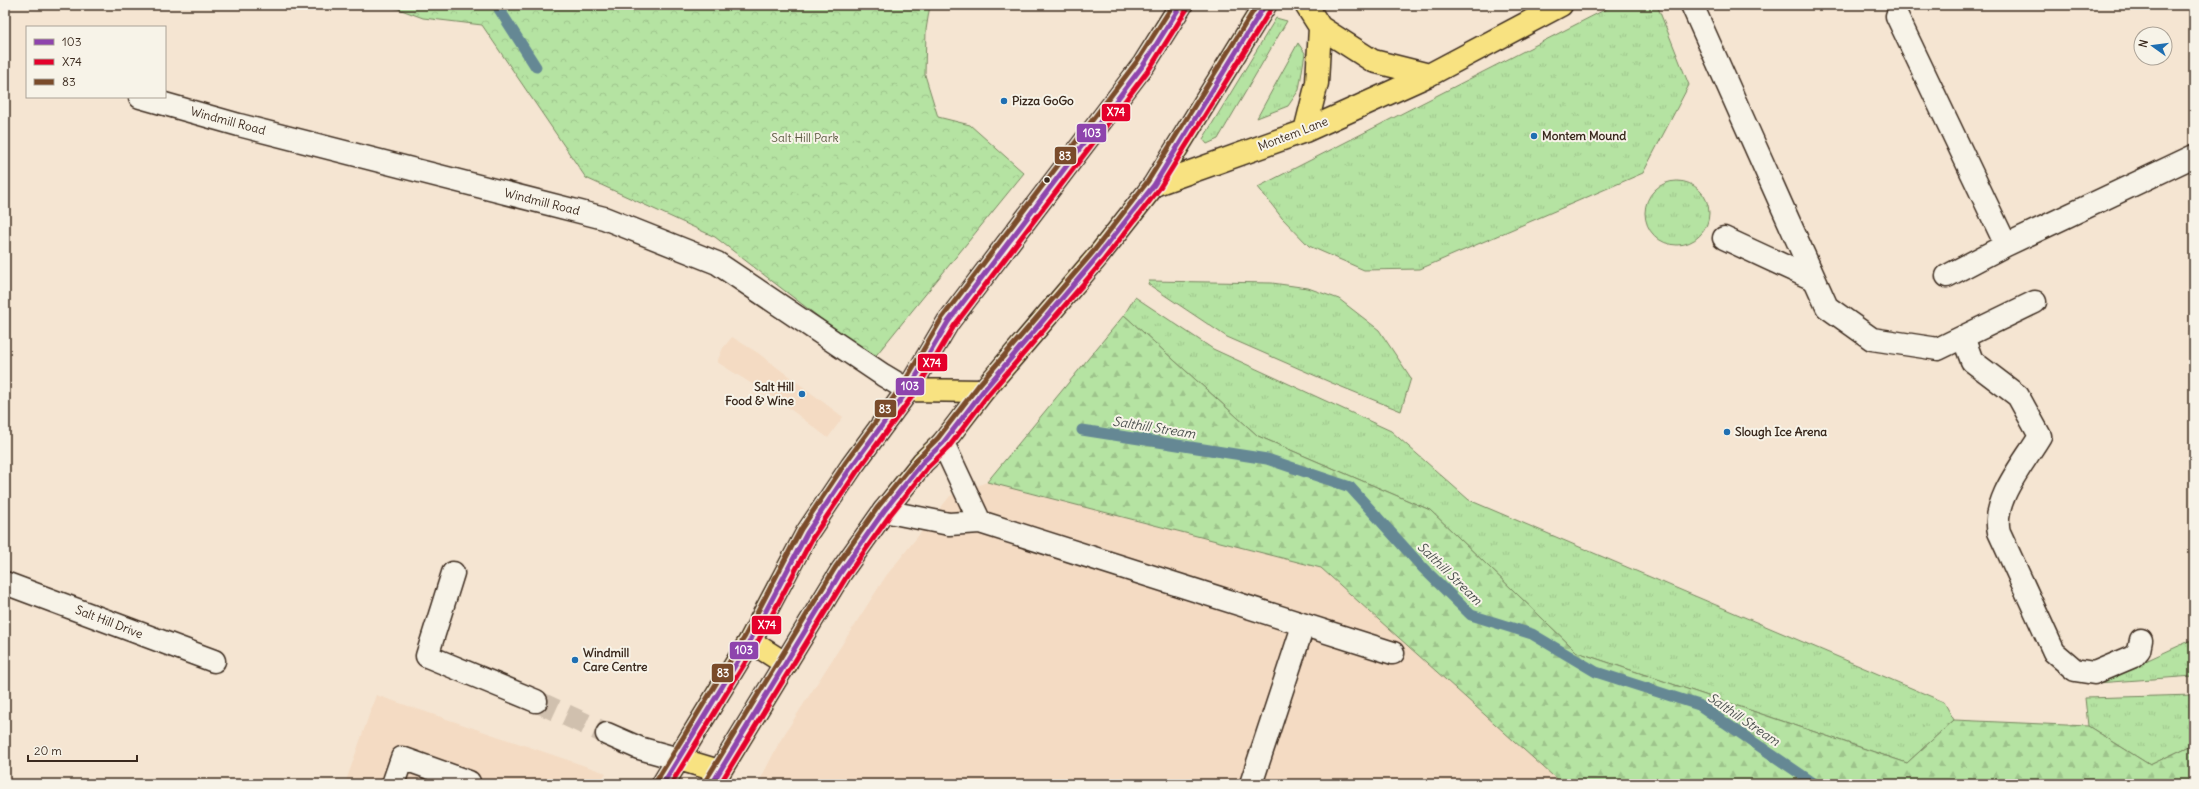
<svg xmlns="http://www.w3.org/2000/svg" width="2199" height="789" font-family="Delius,sans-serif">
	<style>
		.built { fill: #f4dbc3 }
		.grass { fill: url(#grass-tufts); stroke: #788660 }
		.forest { fill: url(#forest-firs); stroke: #788660 }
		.park { fill: url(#park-crowns); stroke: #788660 }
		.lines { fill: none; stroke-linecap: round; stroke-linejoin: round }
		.stream { stroke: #658894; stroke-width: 11 }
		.minor-tunnel { stroke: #d0c0ae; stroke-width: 22; stroke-dasharray: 22 11; stroke-linecap: butt }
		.minor-casing { stroke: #3b2a1e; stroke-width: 25 }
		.major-casing { stroke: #3b2a1e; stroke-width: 25 }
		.minor { stroke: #f7f3e8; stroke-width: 22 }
		.major { stroke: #f8e281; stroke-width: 22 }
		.bus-1-casing { stroke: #f7f3e8; stroke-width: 8 }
		.bus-2-casing { stroke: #f7f3e8; stroke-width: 8 }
		.bus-3-casing { stroke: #f7f3e8; stroke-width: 8 }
		.bus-1 { stroke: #8e44ad; stroke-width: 5 }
		.bus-2 { stroke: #e4002b; stroke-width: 5 }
		.bus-3 { stroke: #7a4b2a; stroke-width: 5 }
		.poi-dot { fill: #1f6fb2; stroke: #f7f3e8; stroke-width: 1.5 }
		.bus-dot { fill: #3b2a1e; stroke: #f7f3e8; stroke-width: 1.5 }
		.labels { text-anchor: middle; stroke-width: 4; stroke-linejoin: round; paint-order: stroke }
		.poi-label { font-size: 12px; font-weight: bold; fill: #3b2a1e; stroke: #f7f3e8; text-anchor: start }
		.street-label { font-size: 12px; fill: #3b2a1e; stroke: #f7f3e8 }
		.park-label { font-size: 12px; fill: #5a583f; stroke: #f7f3e8 }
		.water-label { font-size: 13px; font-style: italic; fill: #4c514f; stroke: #f7f3e8 }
		.line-badge { stroke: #f7f3e8; stroke-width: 1.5 }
		.badge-label { font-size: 11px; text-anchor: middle; font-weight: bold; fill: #fff }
	</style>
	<defs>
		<pattern id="grass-tufts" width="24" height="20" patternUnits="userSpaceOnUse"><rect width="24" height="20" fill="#b5e3a2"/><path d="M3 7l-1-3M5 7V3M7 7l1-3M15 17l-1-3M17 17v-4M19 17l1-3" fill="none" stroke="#9dc38b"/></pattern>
		<pattern id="forest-firs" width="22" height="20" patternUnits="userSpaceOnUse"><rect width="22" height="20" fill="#b5e3a2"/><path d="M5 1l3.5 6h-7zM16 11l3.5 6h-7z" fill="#9dc38b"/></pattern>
		<pattern id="park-crowns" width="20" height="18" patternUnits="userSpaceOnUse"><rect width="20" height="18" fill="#b5e3a2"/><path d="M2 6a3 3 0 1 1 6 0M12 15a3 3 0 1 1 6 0" fill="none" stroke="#9dc38b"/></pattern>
	</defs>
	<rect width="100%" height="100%" fill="#f5e5d2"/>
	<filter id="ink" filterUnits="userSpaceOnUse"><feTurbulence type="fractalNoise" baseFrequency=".025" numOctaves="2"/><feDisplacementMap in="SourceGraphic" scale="8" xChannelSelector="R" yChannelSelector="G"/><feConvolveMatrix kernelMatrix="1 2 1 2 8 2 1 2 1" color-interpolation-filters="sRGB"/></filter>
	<g filter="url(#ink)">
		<!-- built -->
		<path class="built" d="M732,337L758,353L843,417L828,438L781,402L717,362L723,348Z
			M987,482L1321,568L1563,784H758L780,741L886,576L950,496Z
			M376,695L606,773L599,784H345Z"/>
		<!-- grass -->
		<path class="grass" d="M1614,5H1657L1689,85L1643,173L1420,269L1364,270L1309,246L1282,218L1258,187Z
			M1276,18L1287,21L1218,139L1207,144L1203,139Z
			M1298,43L1305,53L1299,90L1288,106L1257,118Z
			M1645 213a32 32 0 1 1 64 0a32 32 0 1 1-64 0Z
			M1149,281L1272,283L1308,288L1339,299L1379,330L1411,378L1401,411L1332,383L1227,337L1148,284Z
			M1135,297L1213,349L1391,431L1469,500L1944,702L1954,720L1907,763L1577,652L1430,510L1258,436L1124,315Z
			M2194,639V676L2097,683Z
			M2194,695V744L2150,765L2088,726L2085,698Z"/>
		<!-- forest -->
		<path class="forest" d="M1124,315L1258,436L1430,510L1577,652L1907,763L1954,720L2088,726L2150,765L2194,744V784H1805L1801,782L1800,784H1562L1321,568L987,482Z"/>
		<!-- park -->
		<path class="park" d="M388,5H930L926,30L925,75L938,117L970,125L1024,173L873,359L715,237L586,178L482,25L423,18Z"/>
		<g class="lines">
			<!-- stream -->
			<path class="stream" d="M499,5V9L536,67
				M1082,430L1267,459L1350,487L1423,568L1471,615L1532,634L1596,672L1699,705L1815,784"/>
			<!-- minor-tunnel -->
			<path class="minor-tunnel" d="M536,701L607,734"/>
			<!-- minor casing -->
			<g class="minor-casing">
				<path id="minor" d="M1692,5L1827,307L1872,339L1938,349L2035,302
					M1897,16L2006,245L2194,156
					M140,97L239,125L604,218L717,263L883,375L908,390
					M1724,238L1815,280
					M1947,276L2006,245
					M1963,337L1972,361L2018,396L2040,436C2024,463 1991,501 1999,532L2054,652L2075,670L2094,673L2134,656L2139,650L2141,640
					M943,443L980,522
					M884,511L949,524L980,522L1393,653
					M453,573L427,656L536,701
					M5,583L214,661
					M607,734L639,748L679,759
					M393,784L402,758L469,782
					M1251,784L1303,626"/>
			</g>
			<!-- major casing -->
			<g class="major-casing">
				<path id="major" d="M1306,5L1320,27L1373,61L1429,75
					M1305,131L1317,83L1320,27
					M1154,185L1305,131L1429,75L1561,5
					M908,390L983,391
					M750,641L786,664
					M679,759L719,771
					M663,784L750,641L807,533L852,466L908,390L948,322L1144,64L1181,5
					M712,784L841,572L884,511L923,462L943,443L983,391L1098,256L1154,185L1265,5"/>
			</g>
			<!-- minor -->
			<use href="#minor" class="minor"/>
			<!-- major -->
			<use href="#major" class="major"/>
			<!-- bus-1 casing -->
			<g class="bus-1-casing">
				<path id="bus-1" d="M663,784L750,641L807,533L852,466L908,390L948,322L1144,64L1181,5
					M712,784L841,572L884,511L923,462L943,443L983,391L1098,256L1154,185L1265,5"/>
			</g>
			<!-- bus-2 casing -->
			<g class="bus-2-casing">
				<path id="bus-2" d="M671,784L756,645L813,537L858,470L914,394L954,326L1150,68L1187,9
					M720,784L847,576L890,515L928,467L948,448L988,395L1103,261L1159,189L1271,9"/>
			</g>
			<!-- bus-3 casing -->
			<g class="bus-3-casing">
				<path id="bus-3" d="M657,780L744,638L801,529L846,462L902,386L942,318L1138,60L1173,5
					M706,780L835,568L878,507L918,458L938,438L978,386L1093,252L1148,181L1257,5"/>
			</g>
			<!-- bus-1 -->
			<use href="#bus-1" class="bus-1"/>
			<!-- bus-2 -->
			<use href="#bus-2" class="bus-2"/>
			<!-- bus-3 -->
			<use href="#bus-3" class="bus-3"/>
		</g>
	</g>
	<!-- markers -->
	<g class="poi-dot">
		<circle cx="1004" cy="101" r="4"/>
		<circle cx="1534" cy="136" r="4"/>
		<circle cx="802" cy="394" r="4"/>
		<circle cx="1727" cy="432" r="4"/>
		<circle cx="575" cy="660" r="4"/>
	</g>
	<circle class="bus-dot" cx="1047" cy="180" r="3.5"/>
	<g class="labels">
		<!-- poi labels -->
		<g class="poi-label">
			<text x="1012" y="105">Pizza GoGo</text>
			<text x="1542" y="140">Montem Mound</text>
			<text x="794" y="391" text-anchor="end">Salt Hill<tspan x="794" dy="14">Food &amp; Wine</tspan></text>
			<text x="1735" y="436">Slough Ice Arena</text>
			<text x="583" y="657">Windmill<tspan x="583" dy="14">Care Centre</tspan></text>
		</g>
		<!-- street labels -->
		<g class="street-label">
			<text transform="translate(228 121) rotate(15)" y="4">Windmill Road</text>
			<text transform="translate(1293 134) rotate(-21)" y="4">Montem Lane</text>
			<text transform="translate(542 202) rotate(14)" y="4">Windmill Road</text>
			<text transform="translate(109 622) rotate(21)" y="4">Salt Hill Drive</text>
		</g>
		<!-- park labels -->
		<g class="park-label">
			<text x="805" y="142">Salt Hill Park</text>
		</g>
		<!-- water labels -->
		<g class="water-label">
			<text transform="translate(1154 427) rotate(9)" y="5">Salthill Stream</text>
			<text transform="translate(1450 573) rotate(44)" y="5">Salthill Stream</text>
			<text transform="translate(1744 719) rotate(34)" y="5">Salthill Stream</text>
		</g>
	</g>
	<g class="line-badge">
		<rect x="1101" y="103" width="30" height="19" rx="4" fill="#e4002b"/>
		<rect x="1076" y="123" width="31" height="20" rx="4" fill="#8e44ad"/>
		<rect x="1054" y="146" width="23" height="19" rx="4" fill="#7a4b2a"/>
		<rect x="917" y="353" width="31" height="19" rx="4" fill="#e4002b"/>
		<rect x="895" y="377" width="30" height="19" rx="4" fill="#8e44ad"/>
		<rect x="874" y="399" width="23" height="19" rx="4" fill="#7a4b2a"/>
		<rect x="751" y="615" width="31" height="20" rx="4" fill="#e4002b"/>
		<rect x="729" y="641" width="30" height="19" rx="4" fill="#8e44ad"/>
		<rect x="711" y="663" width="23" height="20" rx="4" fill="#7a4b2a"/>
	</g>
	<g class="badge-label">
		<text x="1116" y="116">X74</text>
		<text x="1092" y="137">103</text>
		<text x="1065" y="160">83</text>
		<text x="932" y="367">X74</text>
		<text x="910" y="390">103</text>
		<text x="885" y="413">83</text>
		<text x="767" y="629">X74</text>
		<text x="744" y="654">103</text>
		<text x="723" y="677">83</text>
	</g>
	<!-- margin -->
	<rect width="2199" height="789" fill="none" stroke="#f7f3e8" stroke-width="20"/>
	<rect x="10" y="10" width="2179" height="769" fill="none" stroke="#3b2a1e" stroke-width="1.5" filter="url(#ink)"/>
	<!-- legend -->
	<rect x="26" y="26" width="140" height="72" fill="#f7f3e8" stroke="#aca397"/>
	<rect x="34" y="39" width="20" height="6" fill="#8e44ad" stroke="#aca397"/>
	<text x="62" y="46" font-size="12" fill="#3b2a1e">103</text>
	<rect x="34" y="59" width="20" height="6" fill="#e4002b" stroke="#aca397"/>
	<text x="62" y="66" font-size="12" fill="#3b2a1e">X74</text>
	<rect x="34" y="79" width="20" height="6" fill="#7a4b2a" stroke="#aca397"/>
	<text x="62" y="86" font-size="12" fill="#3b2a1e">83</text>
	<!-- north arrow -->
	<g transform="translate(2153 46) rotate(284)"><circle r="19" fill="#f7f3e8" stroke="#aca397"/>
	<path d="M0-3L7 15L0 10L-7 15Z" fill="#1f6fb2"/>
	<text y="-6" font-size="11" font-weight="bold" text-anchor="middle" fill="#3b2a1e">N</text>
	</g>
	<!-- scale -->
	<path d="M28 755v6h109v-6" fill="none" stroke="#3b2a1e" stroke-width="2"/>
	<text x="34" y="755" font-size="12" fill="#3b2a1e" stroke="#f7f3e8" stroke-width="3" paint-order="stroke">20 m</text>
</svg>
